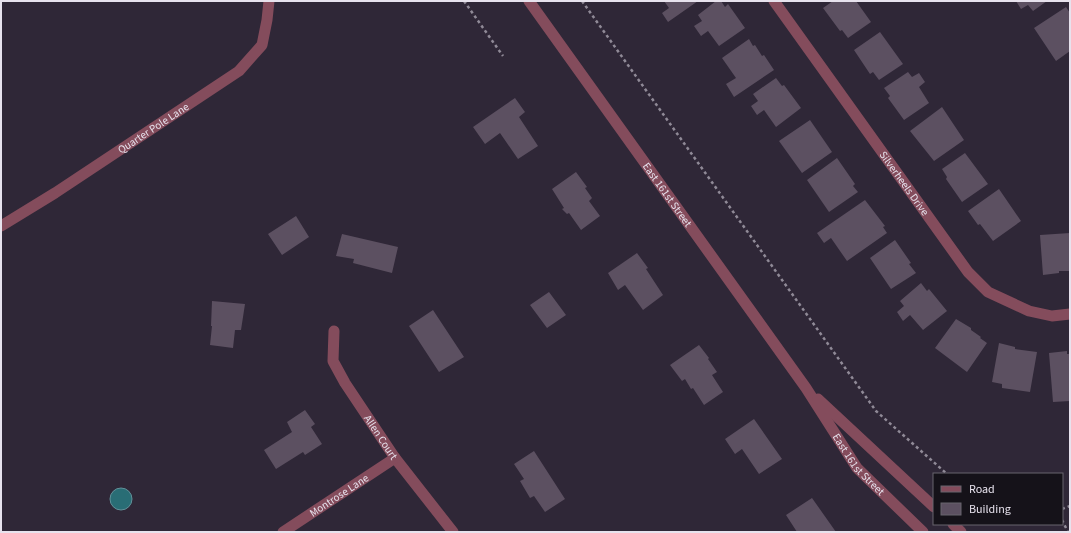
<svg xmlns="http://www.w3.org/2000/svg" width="1071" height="533" font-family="'Source Sans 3',sans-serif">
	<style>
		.water { fill: #296d75; stroke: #629099 }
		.building { fill: #5c5061 }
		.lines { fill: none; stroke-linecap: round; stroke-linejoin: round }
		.path { stroke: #908a97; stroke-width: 2.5; stroke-dasharray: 3 3; stroke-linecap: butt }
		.minor { stroke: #844c5c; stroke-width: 11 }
		.tertiary { stroke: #844c5c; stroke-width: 11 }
		.labels { text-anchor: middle; stroke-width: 3; stroke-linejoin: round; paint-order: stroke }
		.street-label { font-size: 11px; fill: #e7e2ed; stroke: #151219 }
	</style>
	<rect width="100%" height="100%" fill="#2f2737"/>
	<!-- water -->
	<path class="water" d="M110 499a11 11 0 1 1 22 0a11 11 0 1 1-22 0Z"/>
	<!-- building -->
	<path class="building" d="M664,1H698L668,22L662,13L669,8Z
		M716,1H721L725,7L728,4L745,28L719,46L708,31L701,36L694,26L702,21L698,15Z
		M833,1H856L871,22L848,38L842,30L840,31L823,8Z
		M1016,1H1047L1033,11L1028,5L1021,9Z
		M1066,7L1070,13V51L1056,61L1034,28Z
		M880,32L903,64L879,80L873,72L870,74L854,50Z
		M749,39L753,46L755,45L762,56L764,55L774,70L734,97L726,84L736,78L722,58Z
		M908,72L912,77L919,73L925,82L919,87L929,103L904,120L888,98L890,96L884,88Z
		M776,78L782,86L784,85L801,108L776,127L764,110L757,115L751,106L758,101L753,94Z
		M515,98L525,112L519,117L538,146L518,159L500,133L485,144L473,127Z
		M942,107L964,140L934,161L910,131Z
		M810,120L832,152L802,173L779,141Z
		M965,153L988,184L962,202L946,179L947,177L942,169Z
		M837,158L855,184L853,186L858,192L829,212L807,180Z
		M576,172L587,187L585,188L592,198L589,201L600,216L581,230L569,213L567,214L562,209L564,208L552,189Z
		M999,189L1021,221L993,241L980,224L978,225L968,211Z
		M865,200L885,226L883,227L887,233L847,261L831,238L824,243L817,233Z
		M296,216L309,237L282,255L268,234Z
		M1070,233V271H1059V273L1043,275L1040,235Z
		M342,234L398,247L392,273L353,263L354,259L336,256Z
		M895,240L911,263L909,264L916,273L891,289L870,258Z
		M637,253L648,268L646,269L663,295L643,310L625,285L618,290L608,273Z
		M921,283L927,291L929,289L947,311L923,330L910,315L903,321L897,312L904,306L900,301Z
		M549,292L566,315L547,328L530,305Z
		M212,301L245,304L241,330H235L233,348L210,345L212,326H211Z
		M433,310L464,357L439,372L409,326Z
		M956,319L971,328V330L981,337L980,338L987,343L967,372L935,348Z
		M999,343L1015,347V349L1037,352L1030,392L1002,388V384L992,382Z
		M699,345L709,358L708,359L717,372L712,375L723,392L704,405L693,388L691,389L685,379L682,381L670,365Z
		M1067,351V354H1070V401L1053,402L1049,353Z
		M305,410L315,424L311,427L322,444L305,455L303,452L276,469L264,450L292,432L287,422Z
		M754,419L782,459L759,474L742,449L735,454L725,439Z
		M534,451L565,499L545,512L534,496L530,498L520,481L524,479L514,464Z
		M812,498L836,532H797L786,515Z"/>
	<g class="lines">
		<!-- path -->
		<path class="path" d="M464,1L503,56
			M582,1L876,411L947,474
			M1062,509L1070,506
			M1062,520L1068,532"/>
		<!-- minor -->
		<g class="minor">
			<path id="s1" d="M774,1L968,272L988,292L1029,311L1052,316L1070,314"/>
			<path id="s2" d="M1,226L55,193L239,71L262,45L267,20L269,1"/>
			<path id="s3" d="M334,331L333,361L345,383L395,458L453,532"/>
			<path id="s4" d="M283,532L395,458"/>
		</g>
		<!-- tertiary -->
		<g class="tertiary">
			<path id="s5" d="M529,1L806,388L857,468L923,532"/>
			<path d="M818,399L934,507"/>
			<path d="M953,524L961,532"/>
		</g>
	</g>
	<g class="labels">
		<!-- street labels -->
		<g class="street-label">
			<text dy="4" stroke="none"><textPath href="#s2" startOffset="181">Quarter Pole Lane</textPath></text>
			<text dy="4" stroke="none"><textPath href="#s1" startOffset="224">Silverheels Drive</textPath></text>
			<text dy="4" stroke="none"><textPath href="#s5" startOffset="238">East 161st Street</textPath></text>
			<text dy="4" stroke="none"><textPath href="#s3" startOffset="120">Allen Court</textPath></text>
			<text dy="4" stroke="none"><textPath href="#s5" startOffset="569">East 161st Street</textPath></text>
			<text dy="4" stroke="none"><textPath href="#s4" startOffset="67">Montrose Lane</textPath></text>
		</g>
	</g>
	<!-- border -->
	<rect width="1071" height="533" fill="none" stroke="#e7e2ed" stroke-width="4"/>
	<!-- legend -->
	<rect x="933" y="473" width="130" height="52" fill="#151219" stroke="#69656e"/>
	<rect x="941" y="486" width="20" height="6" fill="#844c5c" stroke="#69656e"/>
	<text x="969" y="493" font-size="12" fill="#e7e2ed">Road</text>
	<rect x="941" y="503" width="20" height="12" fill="#5c5061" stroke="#69656e"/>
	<text x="969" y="513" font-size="12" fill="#e7e2ed">Building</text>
</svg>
